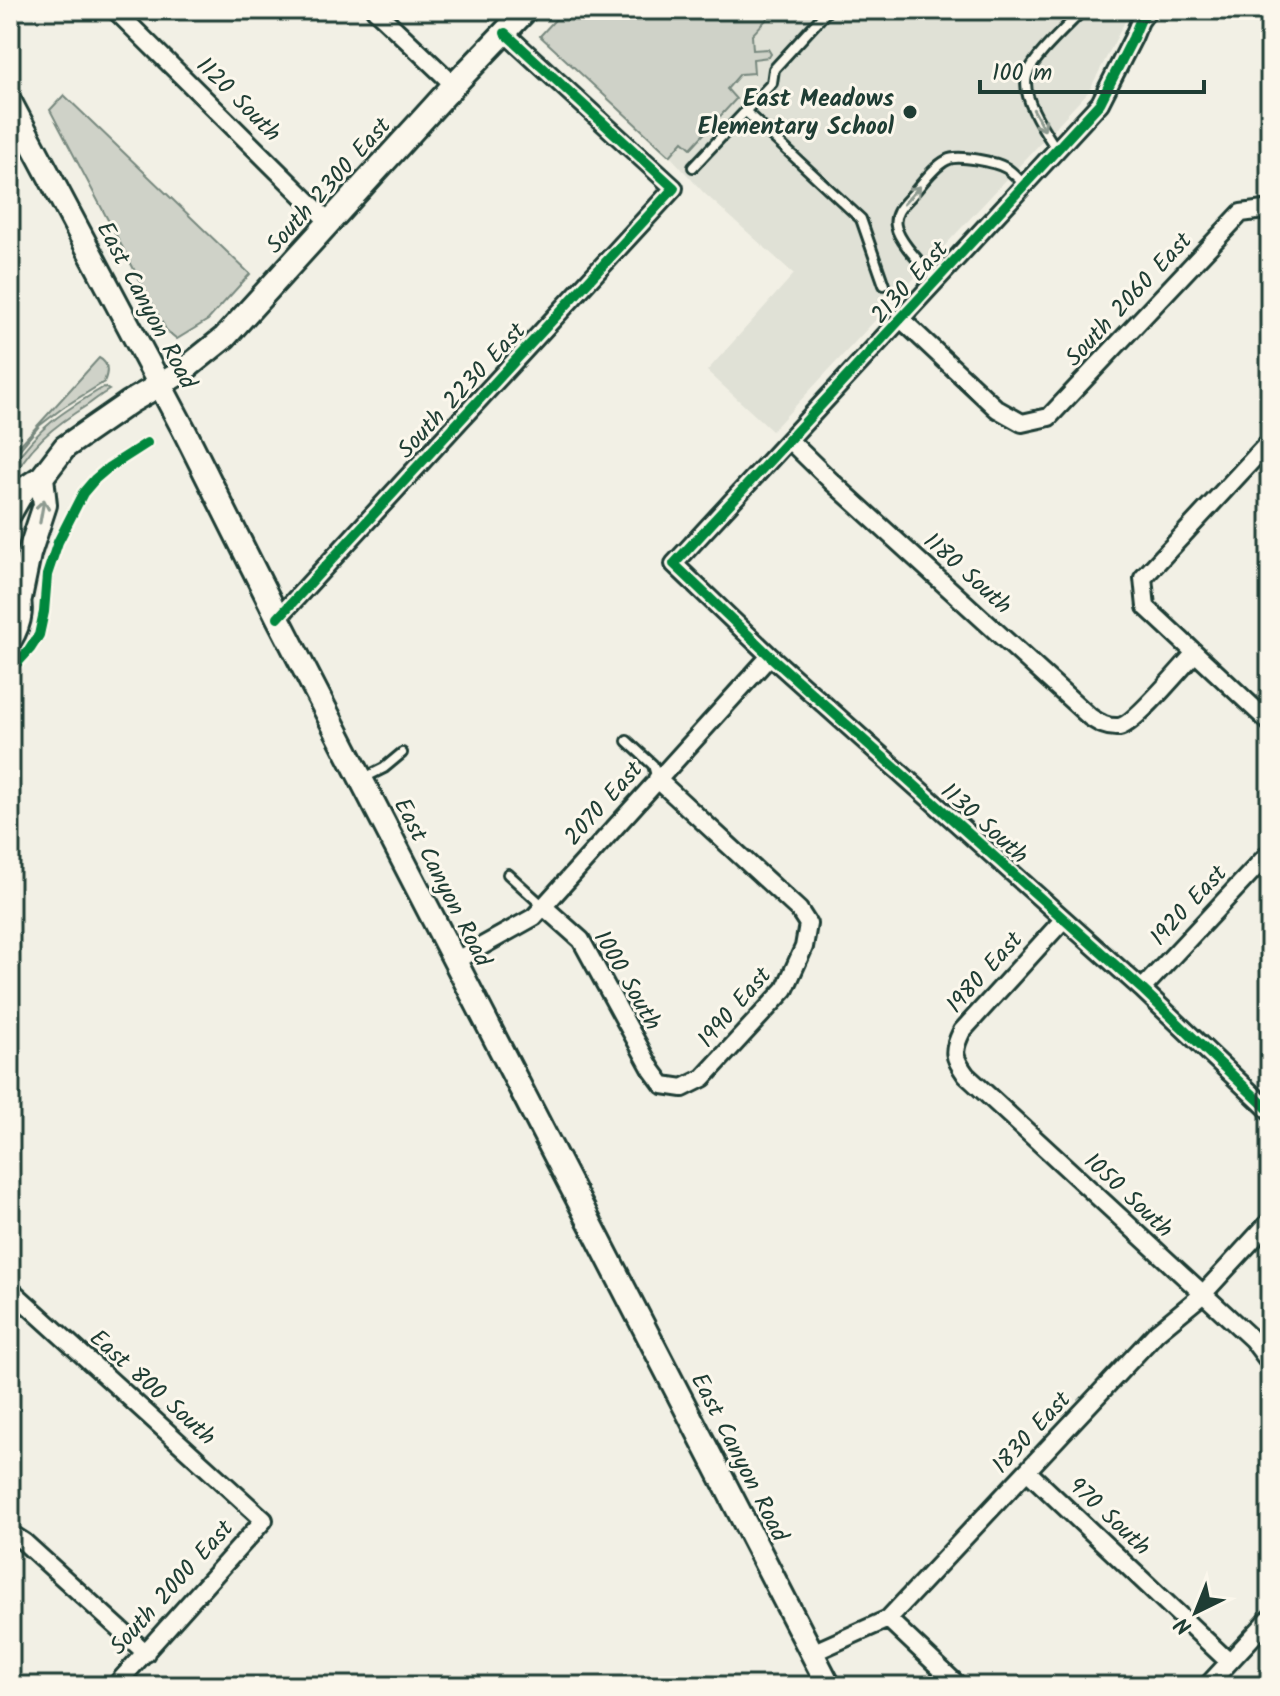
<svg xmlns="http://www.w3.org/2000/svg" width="1280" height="1696" font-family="Kalam,sans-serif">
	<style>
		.built { fill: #e0e1d6 }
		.green { fill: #cfd2c8; stroke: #77887e; stroke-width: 2 }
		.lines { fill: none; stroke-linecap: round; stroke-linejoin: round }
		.lane-casing { stroke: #1f3d34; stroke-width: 14 }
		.street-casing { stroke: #1f3d34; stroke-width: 22 }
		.secondary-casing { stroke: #1f3d34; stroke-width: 28 }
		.lane { stroke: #fbf7ec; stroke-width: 8 }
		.street { stroke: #fbf7ec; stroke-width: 16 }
		.secondary { stroke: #fbf7ec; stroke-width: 22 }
		.cycleway-casing { stroke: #fbf7ec; stroke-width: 15 }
		.cycleway { stroke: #00873e; stroke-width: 10 }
		.oneway { stroke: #8d9a90 }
		.poi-dot { fill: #1f3d34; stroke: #fbf7ec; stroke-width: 3 }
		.labels { text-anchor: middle; stroke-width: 6; stroke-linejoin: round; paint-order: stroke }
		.poi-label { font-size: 24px; font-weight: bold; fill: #1f3d34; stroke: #fbf7ec; text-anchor: end }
		.street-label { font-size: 24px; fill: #1f3d34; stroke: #fbf7ec }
	</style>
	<rect width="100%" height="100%" fill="#f2f0e5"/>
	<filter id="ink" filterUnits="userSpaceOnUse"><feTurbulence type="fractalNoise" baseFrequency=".0125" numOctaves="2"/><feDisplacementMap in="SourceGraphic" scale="16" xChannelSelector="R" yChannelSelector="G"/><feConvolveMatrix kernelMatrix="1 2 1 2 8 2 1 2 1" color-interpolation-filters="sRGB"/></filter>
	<g filter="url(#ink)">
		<!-- built -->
		<path class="built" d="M564,10H1131L1089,91L772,431L707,371L794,274L704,193L670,156L540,36Z"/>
		<!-- green -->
		<path class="green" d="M564,10H775L752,35L753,50L768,49L771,54L769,57L753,59L754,73L740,74L727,89L736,99L691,148L683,141L670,156L540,36Z
			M64,95L250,274L208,320L177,339L166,330L50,110Z
			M99,358C109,363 108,373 104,382L64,407L39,426L10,461V456Z
			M104,387L109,390C102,394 96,399 89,404C55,425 25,448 10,486V470L12,466C39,426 64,411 104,387Z"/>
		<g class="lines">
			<!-- lane casing -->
			<g class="lane-casing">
				<path id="lane" d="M745,111L861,219L884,285
					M1057,150C1046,133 1021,98 1027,76C1032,58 1069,25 1083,10
					M693,167L772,83L774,69L828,10
					M936,280C925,267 899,243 896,226C893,213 904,204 912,195C922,184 933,167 947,160C957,154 996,162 1006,168C1013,172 1019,180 1025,185
					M627,741L653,765L657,779
					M362,779L384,768L402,753
					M508,874L543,906"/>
			</g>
			<!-- street casing -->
			<g class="street-casing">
				<path id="street" d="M115,10L329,222
					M375,10L454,85
					M1148,10L1140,21L1133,38L1100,103L674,564L770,656L1142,989L1270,1111
					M901,319L997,409L1022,423L1049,417L1241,213L1264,210L1270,216
					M789,440L831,481L1090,717C1099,723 1107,728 1119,727C1134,725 1181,668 1195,653
					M1270,441L1143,578L1146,607L1270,723
					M278,618L674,188L505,33
					M544,907L581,940L652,1070L663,1085L683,1088L703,1078L785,989L804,947L808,924L799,910L657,779
					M1063,920L962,1031C952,1051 953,1057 966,1075L1252,1339L1270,1363
					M455,961L534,917L770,656
					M1142,989L1270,852
					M10,1289L264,1520L115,1686
					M1027,1471L1229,1662
					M10,1533L24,1542L146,1653
					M888,1619L959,1686
					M812,1653L888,1619L1157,1332L1202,1295L1270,1221
					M1207,1686L1270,1618"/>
			</g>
			<!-- secondary casing -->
			<g class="secondary-casing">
				<path id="secondary" d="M10,102L184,430L278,618L829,1686
					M10,513L24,489L42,477L65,447L130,402L180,373L225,337L454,85L526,10
					M20,598L29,554L45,505L42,477
					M10,640C21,622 23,606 15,586"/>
			</g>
			<!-- lane -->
			<use href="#lane" class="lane"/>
			<!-- street -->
			<use href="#street" class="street"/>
			<!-- secondary -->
			<use href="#secondary" class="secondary"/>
			<!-- cycleway casing -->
			<g class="cycleway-casing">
				<path id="cycleway" d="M1148,10L1140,21L1133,38L1100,103L674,564L770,656L1142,989L1270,1111
					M278,618L674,188L505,33
					M10,671L30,649L39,635L44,612L47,575L58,542L83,493L95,479L108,468L147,443"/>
			</g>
			<!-- cycleway -->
			<use href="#cycleway" class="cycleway"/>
		</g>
		<!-- one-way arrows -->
		<defs><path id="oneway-shaft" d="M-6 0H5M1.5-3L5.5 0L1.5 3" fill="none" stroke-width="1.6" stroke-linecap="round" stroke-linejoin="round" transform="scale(2)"/></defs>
		<g class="oneway">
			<use href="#oneway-shaft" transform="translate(1039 120) rotate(62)"/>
			<use href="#oneway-shaft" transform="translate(912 195) rotate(-47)"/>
			<use href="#oneway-shaft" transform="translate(42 511) rotate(-80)"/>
		</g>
	</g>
	<!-- markers -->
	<circle class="poi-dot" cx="910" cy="112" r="8"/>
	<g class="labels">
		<!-- poi labels -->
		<g class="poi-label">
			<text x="894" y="106">East Meadows<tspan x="894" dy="28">Elementary School</tspan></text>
		</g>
		<!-- street labels -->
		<g class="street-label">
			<text transform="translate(239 99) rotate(45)" y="8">1120 South</text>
			<text transform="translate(328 185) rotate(-48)" y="8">South 2300 East</text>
			<text transform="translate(909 282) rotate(-48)" y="8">2130 East</text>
			<text transform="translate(1128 299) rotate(-47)" y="8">South 2060 East</text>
			<text transform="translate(147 305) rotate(62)" y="8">East Canyon Road</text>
			<text transform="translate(461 390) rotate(-47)" y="8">South 2230 East</text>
			<text transform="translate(968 573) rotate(42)" y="8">1180 South</text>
			<text transform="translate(603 803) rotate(-48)" y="8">2070 East</text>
			<text transform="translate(985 823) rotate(42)" y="8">1130 South</text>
			<text transform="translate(443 882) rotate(63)" y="8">East Canyon Road</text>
			<text transform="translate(1188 905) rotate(-47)" y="8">1920 East</text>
			<text transform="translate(984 972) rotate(-48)" y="8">1980 East</text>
			<text transform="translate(628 980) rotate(60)" y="8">1000 South</text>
			<text transform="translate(734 1007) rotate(-49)" y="8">1990 East</text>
			<text transform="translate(1129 1195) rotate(43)" y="8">1050 South</text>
			<text transform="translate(153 1387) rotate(42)" y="8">East 800 South</text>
			<text transform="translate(1031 1432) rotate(-47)" y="8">1830 East</text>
			<text transform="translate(740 1457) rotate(63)" y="8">East Canyon Road</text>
			<text transform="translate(1110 1516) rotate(43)" y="8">970 South</text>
			<text transform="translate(171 1587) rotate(-48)" y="8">South 2000 East</text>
		</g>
	</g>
	<!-- margin -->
	<rect width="1280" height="1696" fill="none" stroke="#fbf7ec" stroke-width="40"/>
	<rect x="20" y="20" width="1240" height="1656" fill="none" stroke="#1f3d34" stroke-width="3" filter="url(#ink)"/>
	<!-- north arrow -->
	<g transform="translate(1196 1612) rotate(223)" stroke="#fbf7ec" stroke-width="6" paint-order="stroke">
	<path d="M0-6L14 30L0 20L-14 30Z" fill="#1f3d34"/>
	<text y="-12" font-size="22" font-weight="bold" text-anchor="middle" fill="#1f3d34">N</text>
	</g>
	<!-- scale -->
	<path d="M980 80v12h224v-12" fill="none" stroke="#1f3d34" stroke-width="4"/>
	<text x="992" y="80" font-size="24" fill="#1f3d34" stroke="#fbf7ec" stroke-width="6" paint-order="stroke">100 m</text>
</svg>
